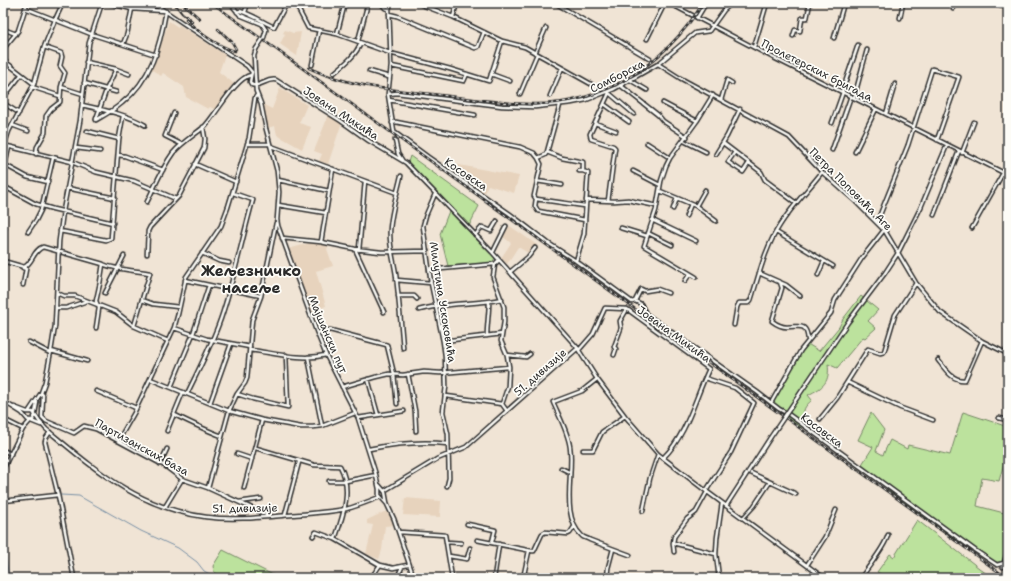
<svg xmlns="http://www.w3.org/2000/svg" width="1011" height="581" font-family="'Shantell Sans',sans-serif">
	<style>
		.built { fill: #e7d3bd }
		.green { fill: #bce29d; stroke: #748664 }
		.lines { fill: none; stroke-linecap: round; stroke-linejoin: round }
		.stream { stroke: #7990a5; stroke-width: 1 }
		.minor-tunnel { stroke: #c9bfb3; stroke-width: 2.5; stroke-dasharray: 2.5 1; stroke-linecap: butt }
		.minor-casing { stroke: #2b2b2b; stroke-width: 5.5 }
		.minor { stroke: #fdfcf7; stroke-width: 2.5 }
		.rail-casing { stroke: #2b2b2b; stroke-width: 2.5 }
		.rail { stroke: #fdfcf7; stroke-width: 1; stroke-dasharray: 3; stroke-linecap: butt }
		.minor-bridge-casing { stroke: #2b2b2b; stroke-width: 5.5; stroke-linecap: butt }
		.minor-bridge { stroke: #fdfcf7; stroke-width: 2.5 }
		.labels { text-anchor: middle; stroke-width: 3.5; stroke-linejoin: round; paint-order: stroke }
		.street-label { font-size: 11px; fill: #2b2b2b; stroke: #fdfcf7 }
		.district-label { font-size: 15px; font-weight: bold; fill: #2b2b2b; stroke: #fdfcf7 }
	</style>
	<rect width="100%" height="100%" fill="#f0e4d5"/>
	<filter id="ink" filterUnits="userSpaceOnUse"><feTurbulence type="fractalNoise" baseFrequency=".025" numOctaves="2"/><feDisplacementMap in="SourceGraphic" scale="8" xChannelSelector="R" yChannelSelector="G"/><feConvolveMatrix kernelMatrix="1 2 1 2 8 2 1 2 1" color-interpolation-filters="sRGB"/></filter>
	<g filter="url(#ink)">
		<!-- built -->
		<path class="built" d="M169,21L178,27L179,25L225,55L219,72L237,86L218,111L210,107L208,109L186,97L184,87L163,73L161,76L151,69L158,57L157,56Z
			M285,30L293,33L301,32L297,56L280,44L285,34L283,33Z
			M280,88L307,105L299,123L311,127L302,149L277,135L275,126L267,128L262,104L272,109Z
			M329,114L342,122L328,164L319,161L322,154L314,151Z
			M448,163L519,176L514,193L488,185L484,193L459,177L460,174L446,169Z
			M510,226L537,245L530,254L518,247L507,264L501,258L511,243L502,236Z
			M314,242L329,245L327,249L333,266L316,271L326,306L312,311L288,249Z
			M405,498L441,501L440,517L403,515Z
			M384,512H389L394,525L385,526L382,550L379,559L366,554L373,525L367,524V520Z"/>
		<!-- green -->
		<path class="green" d="M410,156L479,206L468,228L408,162Z
			M449,211L495,258L492,263L448,266L440,234Z
			M861,296L878,310L868,321L876,328L865,338L863,337L837,368L828,364C830,382 824,387 808,395L812,400C805,406 802,410 805,418L801,428L770,406C784,386 794,364 806,343L819,351L839,327L843,319Z
			M963,412L1008,427V448L999,481L982,478L977,506L1008,514V544L1003,562H995L979,554L956,540L890,492L866,468L859,469L873,447L858,440L871,413L884,430L876,451L883,455L890,440L907,449L908,445L950,455Z
			M917,520L992,578H888L877,572L890,554L894,557Z
			M223,550L279,578H224L214,572L213,566Z"/>
		<g class="lines">
			<!-- stream -->
			<path class="stream" d="M61,495L79,496L141,531L178,548L197,562L204,571L217,578
				M3,539L9,578"/>
			<!-- minor-tunnel -->
			<path class="minor-tunnel" d="M394,132L395,140"/>
			<!-- minor casing -->
			<g class="minor-casing">
				<path id="minor" d="M153,3L247,66L252,72L250,82L252,85C262,87 266,78 276,80L341,121L369,141L406,163L492,252L576,346L597,379L625,416L658,454L706,491L824,578
					M230,3L240,15L262,24L266,30L264,37
					M295,3L308,28L337,34L390,53L450,69L489,81L502,41
					M381,3L385,8L389,9
					M391,3L389,9L391,66L388,94L394,132L428,157L510,214L548,243L576,261L632,302L635,301L641,289L645,291L657,289L668,293
					M417,3L453,17L502,41L525,47L591,84
					M555,3L650,59
					M669,3L772,57L1008,175
					M992,3L1008,7
					M3,7L5,3
					M25,8L91,34L156,55
					M953,9L954,3
					M237,12L240,11C253,15 263,22 274,27L287,3
					M245,12L248,3
					M389,14L397,16L475,48L478,47L484,32
					M453,17L457,3
					M697,18L706,3
					M900,18L903,3
					M55,20L62,5
					M3,29L16,34
					M337,34L345,3
					M793,36L795,30L800,31L802,18H807L810,3
					M834,38L844,3
					M647,39L665,3
					M358,41L368,3
					M123,44L127,34L132,8
					M754,47L767,3
					M3,49L18,31L27,3
					M256,49L254,56L256,91L261,104L266,129L277,171L279,192L277,220L278,226L317,333L326,355L358,418L376,475L379,489V495L387,504L394,519L414,578
					M535,53L546,28
					M3,60L34,84
					M86,62L116,69L129,74
					M658,64L680,78L789,137L822,172L856,202L885,231L916,283L940,312L982,341L1008,354
					M312,65L319,30
					M391,66L464,81L467,74
					M369,71L389,77
					M334,73C345,64 355,56 361,43
					M491,74L510,81
					M630,80L647,90
					M84,83L116,92
					M620,85L658,115L663,121L687,137
					M32,87L60,96
					M61,87L83,94
					M608,92L609,93L590,134L591,139L613,146L615,148L608,201
					M842,92L858,45
					M7,93L21,75
					M609,93L634,114
					M388,94L397,93L502,106L535,107L571,103L586,100L614,89L658,64L695,33L709,31L724,10L732,3
					M520,94L537,54
					M550,96L562,68
					M854,98L867,50
					M389,100L475,115
					M721,100L727,80L732,83
					M3,103L19,113
					M663,103L697,121
					M604,104L629,122
					M82,105C104,110 126,114 145,125
					M560,105L547,152L545,155L538,158L541,164L534,196L536,199L535,206L538,211L585,220
					M174,113L165,136L181,144
					M886,114L895,84
					M96,119L107,88L116,69
					M96,120C105,115 114,110 122,103C151,80 160,46 166,11L132,9L108,3
					M392,123L396,122L520,147L534,153L538,158
					M595,123L616,131
					M832,123L843,92
					M12,125L28,131
					M87,131L119,139
					M395,140L398,154L402,160
					M684,141L706,152
					M647,143L670,158
					M723,143L761,172L765,180L796,203
					M247,144H270
					M3,145L72,162L96,172L134,181L176,199
					M4,146L9,131L34,84L44,47L55,20
					M271,146L397,193
					M76,148L100,151
					M832,150L851,96
					M547,152L562,158L583,162V171L588,173L584,234L576,261
					M735,152L728,162L743,172L749,163
					M855,152L876,109
					M962,153L974,122
					M36,154L37,147L45,133L46,116L51,109L60,102L61,87L65,73L60,66L62,57L61,53L44,47
					M716,154L727,136L740,109
					M118,155L125,156L163,170
					M195,164L236,182
					M5,165L27,177L48,182
					M3,169L5,165L9,147
					M579,171H583
					M633,171L660,185
					M401,176C397,194 391,212 390,230C389,246 394,260 396,275C399,300 401,324 403,348
					M278,180L329,191
					M537,181L562,185
					M3,186L36,204L53,209L113,223
					M67,188L115,198
					M660,191L696,206L716,221
					M435,194L426,215L423,226L431,283L443,341L445,355L446,386L443,412L448,434L449,478L447,486
					M536,199L585,206
					M586,200L614,201L628,200L657,206
					M147,202C155,186 162,168 173,153C182,142 193,136 204,127C216,115 235,78 251,75
					M278,205L326,213
					M696,206L705,190
					M673,209L677,198
					M934,215L959,151
					M686,216L691,204
					M652,220L696,241
					M877,222L908,145L932,69L959,77L937,140
					M3,227L5,228
					M621,228L647,236
					M972,228L1003,173
					M60,231L106,240L111,238L119,139L123,116
					M28,232L36,220L41,210L53,158
					M776,232L833,266
					M648,233L672,245
					M475,235L482,227L491,231L497,221
					M282,238L321,242L355,249L381,252L427,251
					M321,242L333,169
					M355,249L384,312
					M359,250L365,181
					M493,252L506,226
					M202,253L219,261L229,263
					M147,254L148,231L150,227L179,196L204,148L205,139L203,127
					M499,260L495,264L493,277L504,307V322L501,341L507,355L509,367L508,386L502,404L507,411
					M3,261L24,267C33,263 33,250 43,247L103,264C111,269 139,271 150,273L134,326
					M23,268L26,269L23,285
					M429,270L495,264
					M510,272L528,257L535,248
					M759,273L786,285L800,296
					M818,275L824,261
					M696,277L644,246L656,210L661,181L666,166L670,158L697,121L713,95
					M185,280L261,296
					M396,280L431,283
					M685,281L690,274
					M780,282L782,288L772,321C776,324 781,327 787,327C800,327 806,322 808,339
					M57,293L64,296H75L116,312L134,326L168,341
					M105,293L124,256
					M398,296H414L417,299
					M142,300L153,304L179,307
					M635,301L641,304L646,314L757,392L779,409L788,414L976,551L997,565L1004,563
					M56,308H66L87,301
					M419,310C446,302 475,305 502,299
					M734,325L737,307L739,303H748L751,300C759,275 765,248 780,225C792,206 808,190 822,172
					M96,328L99,308L96,301L100,283L103,264
					M174,328L207,339L250,347
					M317,333L330,330L387,345L394,374L397,404
					M487,336C487,324 489,314 489,302
					M443,341L502,334
					M29,342L50,353
					M250,350C274,353 301,361 326,355
					M579,350L593,334L605,308L627,309L709,369C695,398 687,435 663,458
					M51,351L87,361
					M507,355L526,357L530,354
					M614,355L616,349L614,347L621,328L620,321L627,309
					M308,357L322,426
					M938,360C945,369 952,381 965,380L982,341
					M408,374L415,411L416,431
					M705,378L735,388L754,403L731,452L706,491
					M150,379L229,411L262,420L301,427H313L322,426L355,413
					M368,379L378,415
					M597,379L582,391L553,402C559,416 568,432 570,447C574,473 560,516 582,536C584,538 587,538 590,540C603,545 616,550 630,555
					M847,382L901,408L933,420
					M171,387L193,334L209,285
					M342,387L376,377L389,374L403,375L424,372L440,373L509,367
					M96,391L136,408
					M41,393L43,395L42,417L46,421L74,433L84,426L96,429L165,466L182,479L208,488L269,516
					M187,394C199,369 212,344 221,318C234,280 242,239 253,200L233,193
					M237,394L253,399L288,407L286,355
					M446,396L502,404
					M797,398L848,322L885,273L898,253L921,207L947,145
					M3,401L22,413L28,420H33L35,415
					M210,403L231,344
					M771,403L801,350L831,313L835,300L862,258L884,230
					M14,407L27,412H33L39,421L46,429C97,471 138,508 206,517C230,520 255,518 279,516C301,514 324,513 346,509C358,506 369,501 380,497
					M29,411L41,393L45,382L51,351L55,326L59,241L63,211L80,121L89,43L102,3
					M35,413L37,402
					M173,414C189,422 205,430 222,436
					M358,418L404,411
					M999,418L1008,420
					M3,419L23,429
					M820,419L837,398L868,349L880,353L884,352L895,315L916,283
					M31,421L41,425
					M167,431L183,392
					M50,432L46,438L45,442L58,495L74,578
					M118,441L134,413L174,328L178,314L186,277L221,226L228,207L249,138L255,98L257,95
					M256,448L314,465L340,466C353,490 343,516 335,539L380,565L393,568L408,565
					M369,449C393,444 423,441 448,444
					M3,450L11,454
					M583,450H593L602,432L625,416
					M237,454L252,459
					M160,464L167,449
					M561,468L569,472
					M3,469L23,429L30,421
					M751,473L796,494
					M329,481H346L376,475
					M379,485L385,492L387,503
					M208,488L229,411L237,394L245,383L247,378L252,320L261,296L276,223
					M244,488L262,420
					M384,491L437,459L466,447L578,348
					M3,501L58,495
					M239,502L261,499
					M726,506L770,438
					M165,507L182,479
					M643,511L650,478L658,454
					M285,515L299,462
					M743,518L754,506L770,482
					M467,524L495,530L492,542
					M399,532L445,535L452,578
					M313,536L316,532L335,539
					M477,540L532,551H534L542,534L545,532L568,534L570,533L574,527
					M447,542L461,543
					M673,543L716,554
					M529,551L524,574L538,578
					M674,552L673,543L674,537L687,519L696,512L707,492
					M449,556L467,559L470,548
					M807,565L825,537L836,510
					M1003,567L1008,549
					M371,578L380,565
					M397,578L402,567
					M494,578L499,544
					M607,578L608,568L613,549
					M719,578L716,554L717,538L722,503
					M861,578C869,565 884,549 888,535"/>
			</g>
			<!-- minor -->
			<use href="#minor" class="minor"/>
			<!-- rail casing -->
			<g class="rail-casing">
				<path id="rail" d="M174,3L182,13L192,21
					M182,3L200,19
					M212,3L1007,578
					M186,19C200,34 216,45 235,51
					M218,29L232,42L236,49
					M309,68C347,86 392,90 433,94C465,98 498,103 530,104C603,106 666,63 703,3"/>
			</g>
			<!-- rail -->
			<use href="#rail" class="rail"/>
			<!-- minor-bridge casing -->
			<g class="minor-bridge-casing">
				<path id="minor-bridge" d="M256,49L264,37
					M770,438L797,398"/>
			</g>
			<!-- minor-bridge -->
			<use href="#minor-bridge" class="minor-bridge"/>
		</g>
	</g>
	<g class="labels">
		<!-- street labels -->
		<g class="street-label">
			<text transform="translate(817 70) rotate(27)" y="4">Пролетерских бригада</text>
			<text transform="translate(617 76) rotate(-27)" y="4">Сомборска</text>
			<text transform="translate(341 113) rotate(33)" y="4">Јована Микића</text>
			<text transform="translate(466 174) rotate(34)" y="4">Косовска</text>
			<text transform="translate(851 189) rotate(45)" y="4">Петра Поповића Аге</text>
			<text transform="translate(443 302) rotate(81)" y="4">Милутина Ускоковића</text>
			<text transform="translate(328 334) rotate(67)" y="4">Мајшански пут</text>
			<text transform="translate(674 334) rotate(36)" y="4">Јована Микића</text>
			<text transform="translate(540 372) rotate(-41)" y="4">51. дивизије</text>
			<text transform="translate(822 430) rotate(37)" y="4">Косовска</text>
			<text transform="translate(142 447) rotate(29)" y="4">Партизанских база</text>
			<text transform="translate(245 508) rotate(-1)" y="4">51. дивизије</text>
		</g>
		<!-- district labels -->
		<g class="district-label">
			<text x="251" y="276">Жељезничко<tspan x="251" dy="17">насеље</tspan></text>
		</g>
	</g>
	<!-- margin -->
	<rect width="1011" height="581" fill="none" stroke="#fdfcf7" stroke-width="16"/>
	<rect x="8" y="8" width="995" height="565" fill="none" stroke="#2b2b2b" stroke-width="1.5" filter="url(#ink)"/>
</svg>
